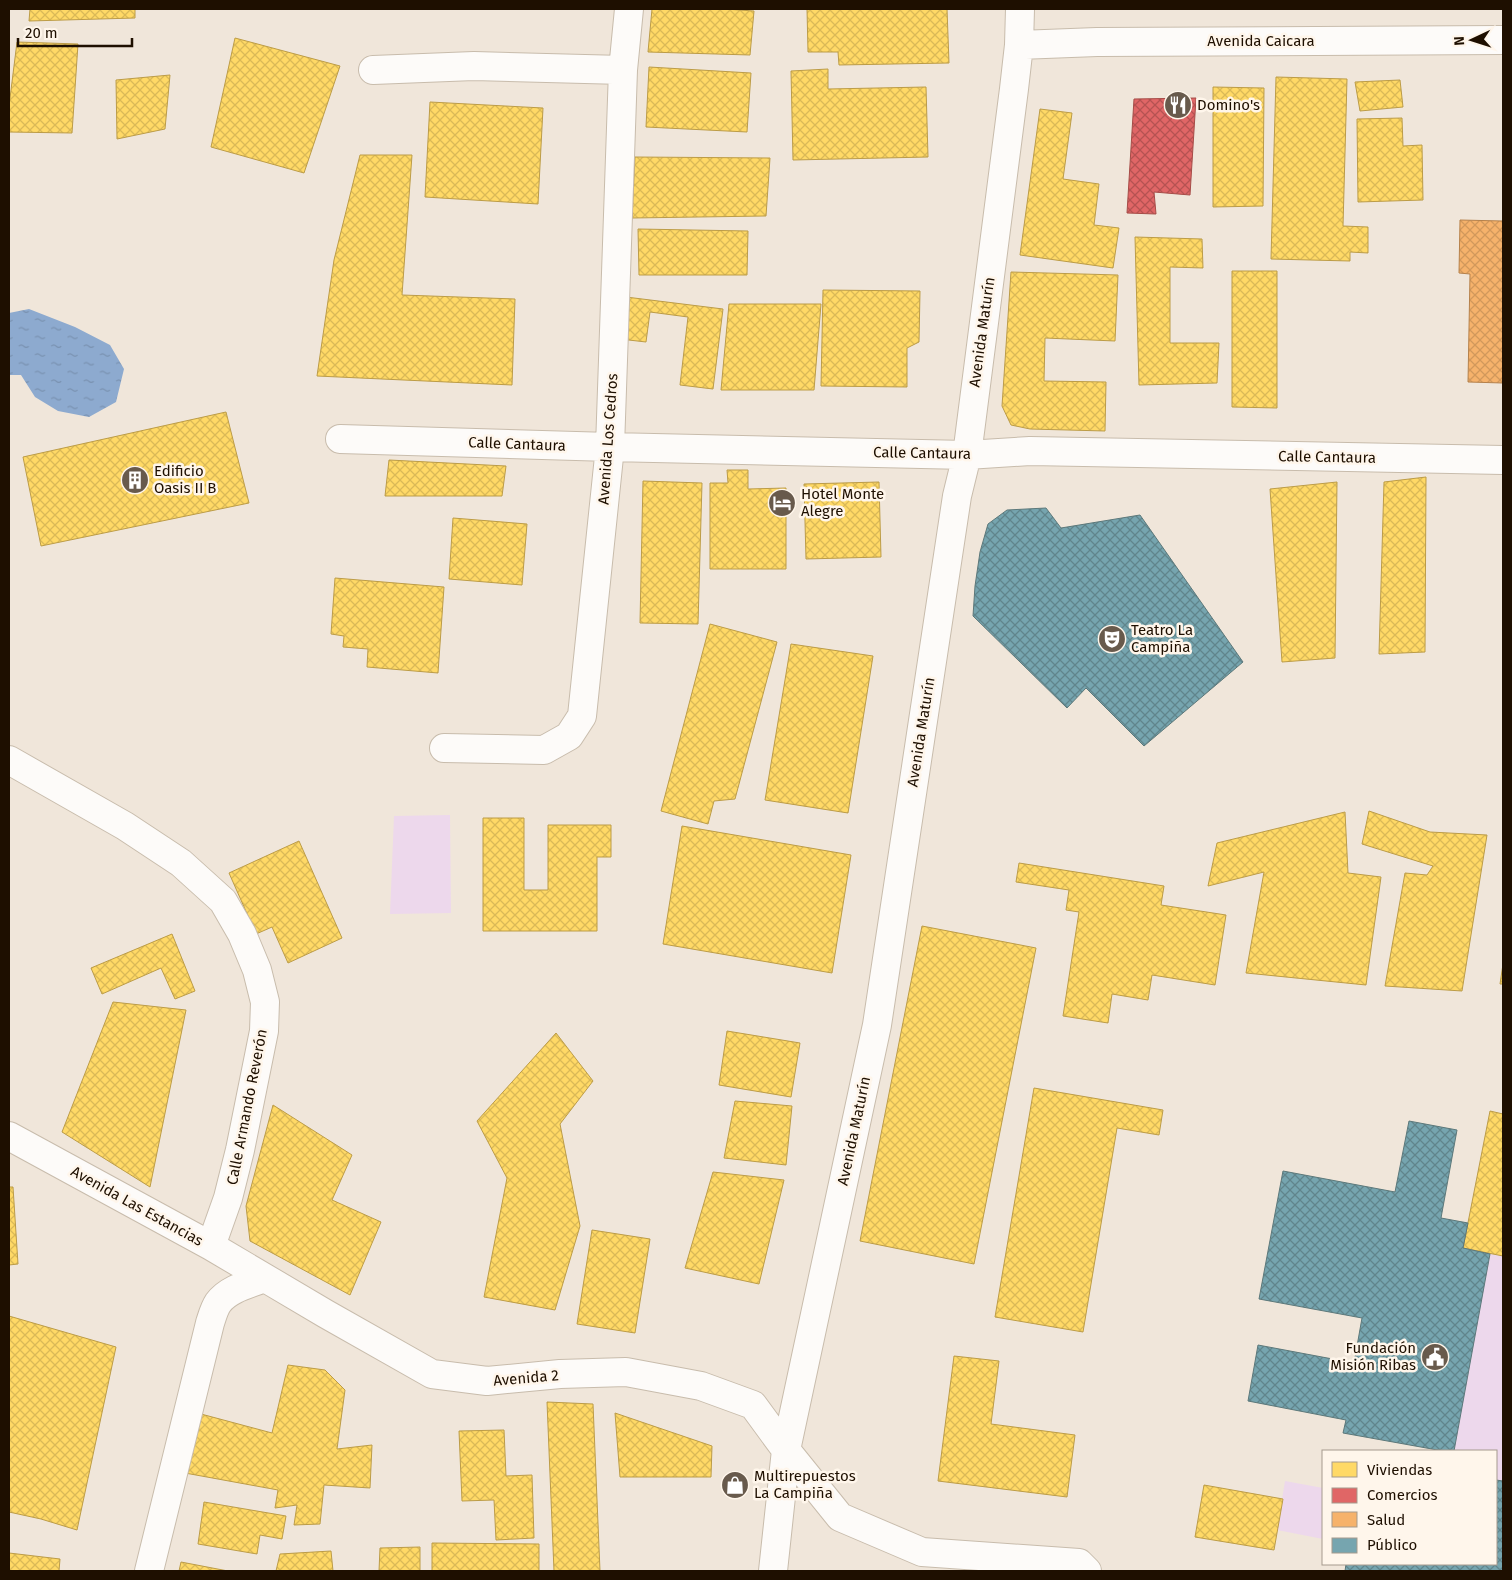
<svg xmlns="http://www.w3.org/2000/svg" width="1512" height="1580" font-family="'Fira Sans',sans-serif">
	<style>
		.green { fill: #edd8ec }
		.water { fill: url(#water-ripples) }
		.homes { fill: url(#homes-cross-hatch); stroke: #bc9c47 }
		.shops { fill: url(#shops-cross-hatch); stroke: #a64c47 }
		.health { fill: url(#health-cross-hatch); stroke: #b5814b }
		.public { fill: url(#public-cross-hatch); stroke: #5c787a }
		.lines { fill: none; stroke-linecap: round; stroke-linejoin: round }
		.street-casing { stroke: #c8bcac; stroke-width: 30 }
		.street { stroke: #fdfbf9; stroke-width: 28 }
		.labels { text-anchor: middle; stroke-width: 5; stroke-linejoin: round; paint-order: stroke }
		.street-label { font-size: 15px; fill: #1e0f00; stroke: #fff6eb }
		.poi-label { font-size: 15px; fill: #1e0f00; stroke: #fff6eb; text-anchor: start }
	</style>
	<defs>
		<pattern id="water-ripples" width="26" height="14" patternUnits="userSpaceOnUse" patternTransform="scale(1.25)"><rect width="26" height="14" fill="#8daacf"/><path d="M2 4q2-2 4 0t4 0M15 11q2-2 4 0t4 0" fill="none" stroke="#7991b0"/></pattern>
		<pattern id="homes-cross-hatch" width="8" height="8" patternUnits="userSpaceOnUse" patternTransform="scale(1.25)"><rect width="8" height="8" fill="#ffd966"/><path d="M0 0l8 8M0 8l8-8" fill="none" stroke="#dab957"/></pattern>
		<pattern id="shops-cross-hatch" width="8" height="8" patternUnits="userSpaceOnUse" patternTransform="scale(1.25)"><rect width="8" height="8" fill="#e06666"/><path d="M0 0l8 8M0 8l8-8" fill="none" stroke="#b55252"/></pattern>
		<pattern id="health-cross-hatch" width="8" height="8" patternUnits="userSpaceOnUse" patternTransform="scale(1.25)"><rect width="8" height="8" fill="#f6b26b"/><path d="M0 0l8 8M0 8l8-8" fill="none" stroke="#d2985b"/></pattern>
		<pattern id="public-cross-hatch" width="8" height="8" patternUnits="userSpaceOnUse" patternTransform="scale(1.25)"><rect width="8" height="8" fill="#76a5af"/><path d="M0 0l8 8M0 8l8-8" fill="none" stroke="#60858c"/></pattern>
	</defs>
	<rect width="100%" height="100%" fill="#f0e6da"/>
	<!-- green -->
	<path class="green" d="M450,815L451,913L390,914L394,816Z
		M1490,1254L1503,1256V1481L1496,1480V1451H1451Z
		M1285,1481L1323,1488V1539L1277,1530Z"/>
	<!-- water -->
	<path class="water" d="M29,309L75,327L110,345L124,369L116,402L89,417L58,411L35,397L21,375H9V313Z"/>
	<!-- homes -->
	<path class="homes" d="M30,9H135V18L29,21Z
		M652,9H725L754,11L750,55L648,52Z
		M807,9H947L949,63L839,65L838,52H808Z
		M235,38L340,66L304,173L211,147Z
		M17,42L78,44L72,133L9,132V106Z
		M649,67L751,73L747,132L646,127Z
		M828,69V89L926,87L928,157L793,160L791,71Z
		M170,75L165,129L117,139L116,80Z
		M1276,77L1347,79L1343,226L1368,227V253L1350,252V261L1271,259Z
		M1400,80L1403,107L1360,111L1355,82Z
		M1213,87L1264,88L1263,206L1213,207Z
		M430,102L543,108L538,204L425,197Z
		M1040,109L1072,113L1063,179L1099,184L1094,225L1119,228L1113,268L1020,255Z
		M1402,118L1403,146L1422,145L1423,200L1358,202L1357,119Z
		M360,155H412L402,295L515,299L512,385L317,376L334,260Z
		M635,157L770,158L766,216L632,218Z
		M638,229L748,231L747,275H639Z
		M1135,237L1202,239L1203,268L1170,267V343H1219L1217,383L1139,385Z
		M1232,271H1277V408L1232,407Z
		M1011,272L1118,275L1115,341L1045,338L1044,381L1106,382L1105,431L1030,429L1011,425L1002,406Z
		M823,290L920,291L919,342L907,348V387L821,386Z
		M626,297L723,309L713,389L680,385L688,317L650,312L646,342L620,339Z
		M729,304H821L814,390H721Z
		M226,412L249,503L41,546L23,457Z
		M389,460L506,466L502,496H385Z
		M727,470H748V489L786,488V569H710V483H728Z
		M1426,477L1425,652L1379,654L1384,482Z
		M643,481L702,483L698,624L640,623Z
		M879,482L881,557L806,559L804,484Z
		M1337,482L1335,658L1282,662L1270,489Z
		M453,518L527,524L522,585L449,579Z
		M335,578L444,587L438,673L367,667L368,649L343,647L344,636L331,634Z
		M710,624L777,642L735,799L714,801L708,824L661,811Z
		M791,644L873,656L848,813L765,800Z
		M1369,811L1430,832L1487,835L1462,991L1385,986L1405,873L1427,875L1433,866L1362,844Z
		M1345,812L1348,873L1381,877L1366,985L1246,973L1264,872L1208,886L1217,843Z
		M483,818H524V890H548V825H611V857H597V931H483Z
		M682,826L851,855L832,973L663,944Z
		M299,841L342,938L288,963L272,927L256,934L229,873Z
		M1019,863L1164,886L1161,905L1226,915L1215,985L1152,975L1148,1000L1112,994L1108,1023L1063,1016L1079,912L1066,910L1069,890L1016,882Z
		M922,926L1036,948L974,1264L860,1241Z
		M172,934L195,991L175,999L161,968L102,994L91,968Z
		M1503,964V984H1500Z
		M113,1002L186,1010L150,1187L62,1132Z
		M727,1031L800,1043L791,1097L719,1085Z
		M556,1033L593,1081L560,1124L580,1226L555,1310L484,1297L507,1178L477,1121Z
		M1034,1088L1163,1110L1159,1135L1117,1128L1083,1332L995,1317Z
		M735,1101L792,1106L786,1165L724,1158Z
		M273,1105L352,1155L332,1200L381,1222L350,1295L250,1241L246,1206Z
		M1490,1111L1503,1114V1256L1463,1248Z
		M713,1172L784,1180L759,1284L685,1268Z
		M9,1187H13L18,1264L9,1265Z
		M592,1230L650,1239L635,1333L577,1324Z
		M9,1316L116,1347L77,1530L41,1519L9,1512Z
		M954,1356L999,1361L991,1424L1075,1435L1067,1497L938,1481Z
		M288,1365L325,1370L345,1390L337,1449L372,1445L370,1488L324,1485L320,1524L294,1525L297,1505L275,1508L278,1490L185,1473L201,1414L272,1433Z
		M547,1402L593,1404L600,1571H554Z
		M615,1413L712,1446L711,1477H620Z
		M504,1430L506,1476L532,1475L534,1538L496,1540L494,1500L462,1501L459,1431Z
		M1204,1485L1283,1499L1274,1550L1195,1537Z
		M204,1502L286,1516L282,1539L260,1535L257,1554L198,1544Z
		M432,1543L539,1544V1571H432Z
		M420,1547V1571H379L380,1548Z
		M331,1551L333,1571H276L280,1554Z
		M9,1553L60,1559L59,1571H9Z
		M181,1562L228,1571H179Z"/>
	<!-- shops -->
	<path class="shops" d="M1196,98L1190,195L1154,192L1156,214L1127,213L1134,99Z"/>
	<!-- health -->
	<path class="health" d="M1460,220L1503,221V383L1468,382L1470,274L1459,273Z"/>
	<!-- public -->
	<path class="public" d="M1046,508L1061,528L1140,515L1243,662L1144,746L1086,688L1067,708L973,616L975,586L980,552L988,524L1007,510Z
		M1409,1121L1457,1130L1441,1218L1468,1223L1463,1248L1490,1254L1454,1451H1443L1343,1433L1346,1420L1248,1401L1258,1345L1354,1363L1362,1318L1259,1299L1283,1171L1395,1192Z
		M1496,1480L1503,1481V1571H1345L1346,1564H1496Z"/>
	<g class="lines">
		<!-- street casing -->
		<g class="street-casing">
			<path id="street" d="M1019,45L1097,42L1503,40
				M373,70L474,66L623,70
				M340,439L610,447L967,455L1030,451L1503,460
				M444,748L544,750L569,736L582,716L610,447L623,70L629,9
				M9,760L125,826L181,863L223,901L242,934L257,970L265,1002L264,1031L240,1150L228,1198L211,1246
				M9,1136L211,1246L326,1314L432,1374L487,1381L560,1374L626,1372L701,1386L753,1405L786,1450L840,1517L922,1552L1079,1563L1087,1571
				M149,1571L210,1323C212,1317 214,1309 218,1303C228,1289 249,1284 265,1278
				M773,1571L786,1450L877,1025L957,496L967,455L1014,89L1019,45L1020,9"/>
		</g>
		<!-- street -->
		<use href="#street" class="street"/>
	</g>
	<!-- icons -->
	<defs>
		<g id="restaurant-disc" transform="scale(1.4375)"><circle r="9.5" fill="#685a4c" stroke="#fff6eb"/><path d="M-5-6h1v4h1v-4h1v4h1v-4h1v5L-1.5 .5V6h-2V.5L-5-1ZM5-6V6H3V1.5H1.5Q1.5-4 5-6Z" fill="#fff"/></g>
		<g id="building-disc" transform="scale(1.4375)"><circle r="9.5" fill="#685a4c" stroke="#fff6eb"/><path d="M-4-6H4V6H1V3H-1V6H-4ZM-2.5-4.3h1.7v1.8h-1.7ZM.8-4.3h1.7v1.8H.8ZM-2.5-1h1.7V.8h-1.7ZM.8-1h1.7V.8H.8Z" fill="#fff"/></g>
		<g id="hotel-disc" transform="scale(1.4375)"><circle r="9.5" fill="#685a4c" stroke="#fff6eb"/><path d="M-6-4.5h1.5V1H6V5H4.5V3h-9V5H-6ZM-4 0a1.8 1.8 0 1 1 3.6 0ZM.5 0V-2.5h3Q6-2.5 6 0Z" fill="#fff"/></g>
		<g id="theatre-disc" transform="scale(1.4375)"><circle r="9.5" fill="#685a4c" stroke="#fff6eb"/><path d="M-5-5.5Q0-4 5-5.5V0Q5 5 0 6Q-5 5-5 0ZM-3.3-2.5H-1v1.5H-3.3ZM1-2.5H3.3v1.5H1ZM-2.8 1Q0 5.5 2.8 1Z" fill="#fff"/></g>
		<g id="civic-disc" transform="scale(1.4375)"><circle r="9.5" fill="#685a4c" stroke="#fff6eb"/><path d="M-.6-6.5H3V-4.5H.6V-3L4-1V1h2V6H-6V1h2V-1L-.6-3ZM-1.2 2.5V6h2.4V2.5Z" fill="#fff"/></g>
		<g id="shop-disc" transform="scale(1.4375)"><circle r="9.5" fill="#685a4c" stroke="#fff6eb"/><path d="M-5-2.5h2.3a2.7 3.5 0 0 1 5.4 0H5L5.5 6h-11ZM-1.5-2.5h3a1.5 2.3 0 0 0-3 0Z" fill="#fff"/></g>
	</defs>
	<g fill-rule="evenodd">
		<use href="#restaurant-disc" x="1178" y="105"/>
		<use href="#building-disc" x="135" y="480"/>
		<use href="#hotel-disc" x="782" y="503"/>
		<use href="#theatre-disc" x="1112" y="639"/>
		<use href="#civic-disc" x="1435" y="1357"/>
		<use href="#shop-disc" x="735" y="1485"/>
	</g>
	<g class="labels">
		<!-- street labels -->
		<g class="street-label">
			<text x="1261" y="46">Avenida Caicara</text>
			<text transform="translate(982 332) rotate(-82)" y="5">Avenida Maturín</text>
			<text transform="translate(608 439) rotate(-86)" y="5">Avenida Los Cedros</text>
			<text transform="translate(517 444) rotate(2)" y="5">Calle Cantaura</text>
			<text transform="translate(922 453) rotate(1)" y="5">Calle Cantaura</text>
			<text transform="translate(1327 457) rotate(1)" y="5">Calle Cantaura</text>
			<text transform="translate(921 732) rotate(-81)" y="5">Avenida Maturín</text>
			<text transform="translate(247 1107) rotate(-79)" y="5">Calle Armando Reverón</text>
			<text transform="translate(854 1131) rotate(-78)" y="5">Avenida Maturín</text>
			<text transform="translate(137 1206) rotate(29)" y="5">Avenida Las Estancias</text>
			<text transform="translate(526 1378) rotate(-5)" y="5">Avenida 2</text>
		</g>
		<!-- poi labels -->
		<g class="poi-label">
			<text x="1197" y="110">Domino's</text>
			<text x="154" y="476">Edificio<tspan x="154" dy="17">Oasis II B</tspan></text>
			<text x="801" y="499">Hotel Monte<tspan x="801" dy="17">Alegre</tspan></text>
			<text x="1131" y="635">Teatro La<tspan x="1131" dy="17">Campiña</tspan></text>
			<text x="1416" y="1353" text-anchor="end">Fundación<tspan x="1416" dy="17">Misión Ribas</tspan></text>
			<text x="754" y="1481">Multirepuestos<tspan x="754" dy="17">La Campiña</tspan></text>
		</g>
	</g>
	<!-- border -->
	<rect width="1512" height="1580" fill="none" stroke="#1e0f00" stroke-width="20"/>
	<!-- legend -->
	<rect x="1322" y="1450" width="175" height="115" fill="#fff6eb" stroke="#a59a8d"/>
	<rect x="1332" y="1462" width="25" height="15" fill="#ffd966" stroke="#a59a8d"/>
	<text x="1367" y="1475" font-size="15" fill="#1e0f00">Viviendas</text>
	<rect x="1332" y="1488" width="25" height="15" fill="#e06666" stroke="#a59a8d"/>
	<text x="1367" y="1500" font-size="15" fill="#1e0f00">Comercios</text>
	<rect x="1332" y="1512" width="25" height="15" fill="#f6b26b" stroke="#a59a8d"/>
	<text x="1367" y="1525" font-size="15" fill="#1e0f00">Salud</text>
	<rect x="1332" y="1538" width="25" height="15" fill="#76a5af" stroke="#a59a8d"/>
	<text x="1367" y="1550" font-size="15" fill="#1e0f00">Público</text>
	<!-- north arrow -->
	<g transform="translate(1472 40) rotate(266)" stroke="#fff6eb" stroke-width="4" paint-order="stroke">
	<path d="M0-4L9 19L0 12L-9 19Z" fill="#1e0f00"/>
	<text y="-8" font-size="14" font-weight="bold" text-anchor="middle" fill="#1e0f00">N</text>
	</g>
	<!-- scale -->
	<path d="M18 38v8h114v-8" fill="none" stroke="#1e0f00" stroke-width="2.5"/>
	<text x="25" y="38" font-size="15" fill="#1e0f00" stroke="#fff6eb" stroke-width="4" paint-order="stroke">20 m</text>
</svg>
